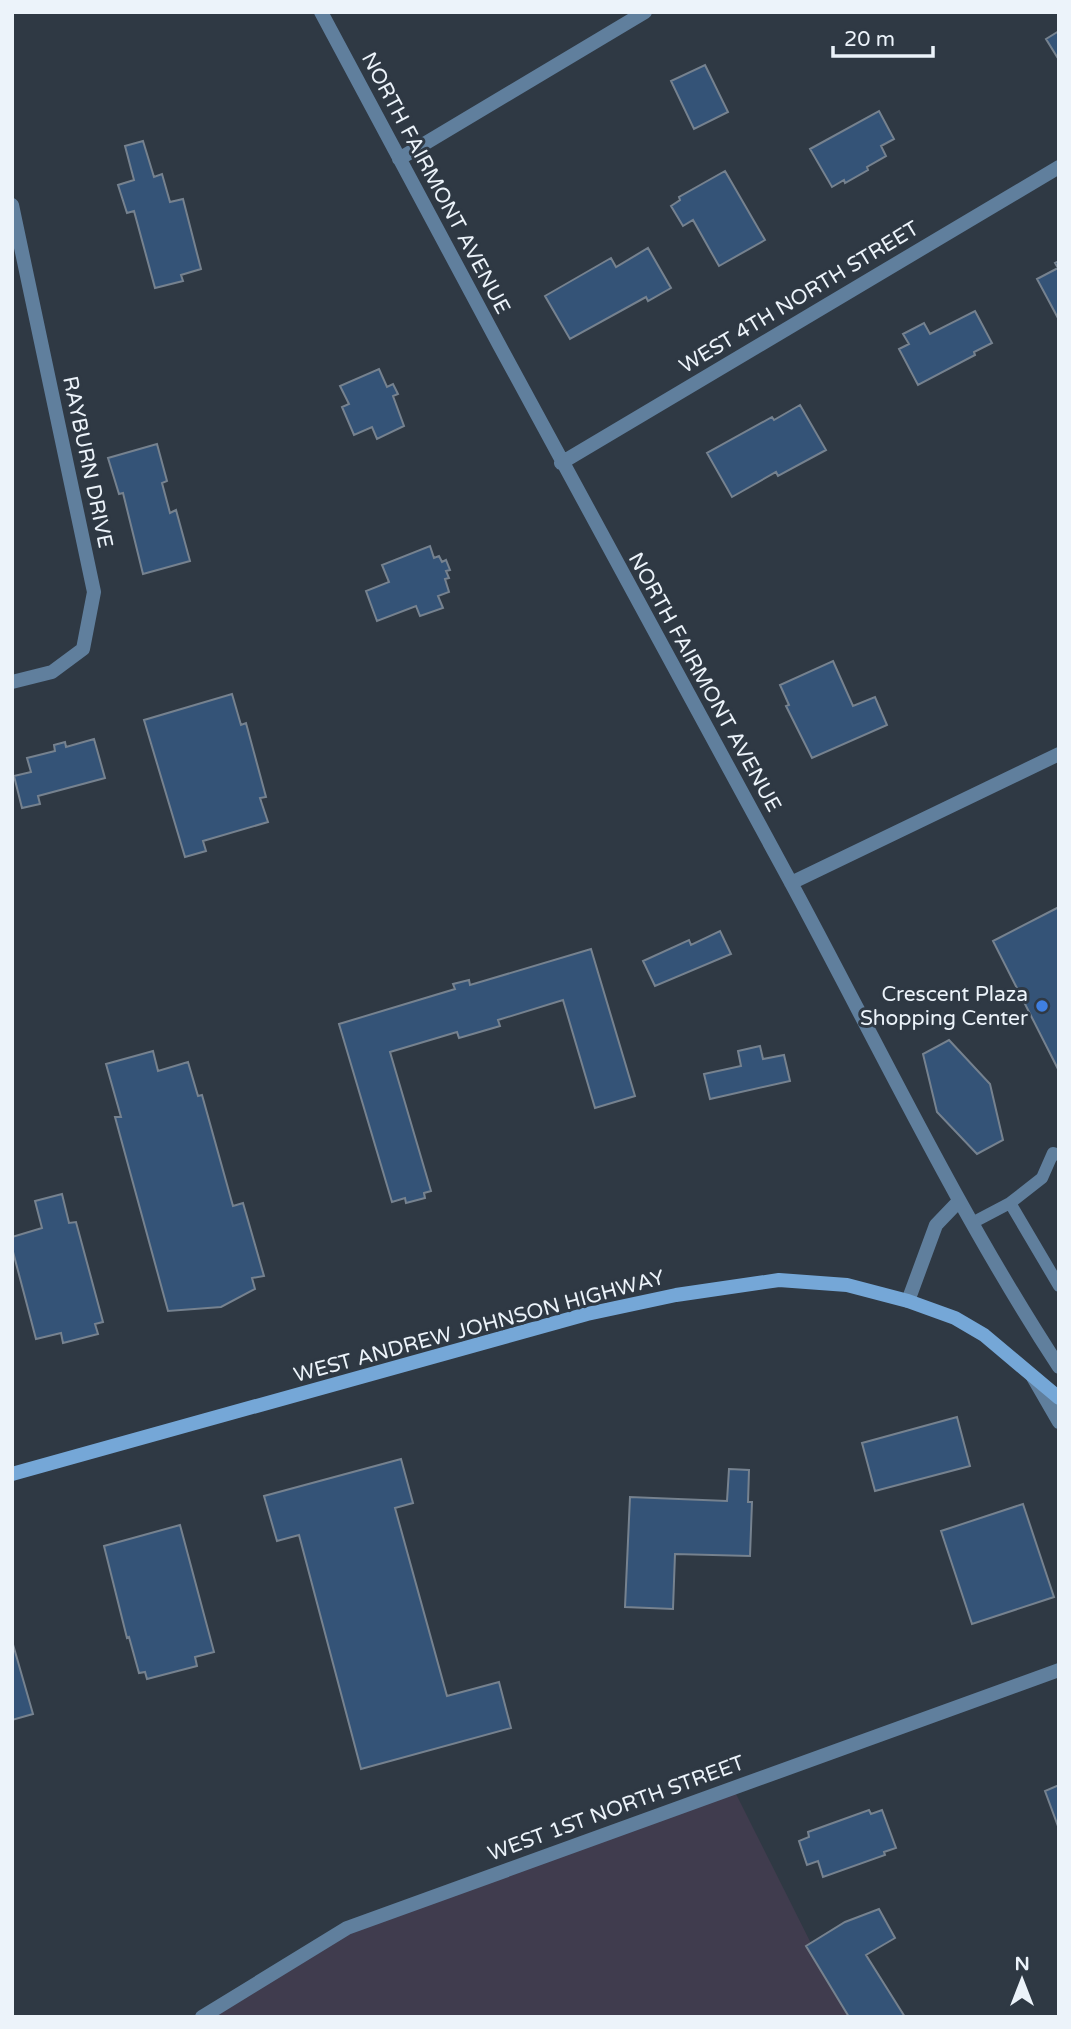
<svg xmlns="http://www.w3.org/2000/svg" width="1071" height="2029" font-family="'Varela Round',sans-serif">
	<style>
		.industrial { fill: #403c4e }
		.building { fill: #345377; stroke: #76828f; stroke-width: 2 }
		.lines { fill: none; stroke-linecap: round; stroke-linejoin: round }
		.service { stroke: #607f9d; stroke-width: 12 }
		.minor { stroke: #607f9d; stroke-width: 14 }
		.tertiary { stroke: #607f9d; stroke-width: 14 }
		.secondary { stroke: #75a7d7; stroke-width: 14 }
		.shop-dot { fill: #3f7fe0; stroke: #2f3944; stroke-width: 2.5 }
		.labels { text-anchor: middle; stroke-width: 6; stroke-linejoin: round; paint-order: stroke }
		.street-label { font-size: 21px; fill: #ecf3fa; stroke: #2f3944 }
		.poi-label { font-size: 21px; fill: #ecf3fa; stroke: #2f3944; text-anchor: end }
	</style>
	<rect width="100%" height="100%" fill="#2f3944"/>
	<!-- industrial -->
	<path class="industrial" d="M733,1788L848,2017H202L327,1939Z"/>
	<!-- building -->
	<path class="building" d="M1059,31V60L1046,39Z
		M705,65L728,112L694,129L671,81Z
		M879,111L894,139L881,146L886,156L867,167L868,170L845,183L844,180L832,187L810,149Z
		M143,141L154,177L162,174L170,202L183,199L201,269L181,275L183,281L155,288L134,211L127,213L118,185L134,180L125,146Z
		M725,171L765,240L719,266L693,220L683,226L671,206L680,200L679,197Z
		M648,248L671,288L648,301L646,297L570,339L545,296L611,258L616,267Z
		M1059,261V320L1037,279L1058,268L1055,263Z
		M975,311L992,343L974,352L975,355L918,385L899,349L909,344L903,334L924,323L930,334Z
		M379,369L387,387L393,384L398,394L393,396L404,426L377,439L372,427L354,435L342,407L349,404L340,386Z
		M800,405L826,450L778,476L776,472L732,497L707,453L772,417L774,420Z
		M157,444L167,481L162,483L170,513L176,510L190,561L143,574L123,493L119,494L108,458Z
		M430,546L434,558L439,556L442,562L446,560L450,570L446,571L449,578L445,579L449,592L438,596L443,608L420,616L416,606L377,621L366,591L389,582L382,565Z
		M833,661L853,706L875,697L887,725L812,758L786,706L789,705L780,685Z
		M232,694L241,725L246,723L266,797L260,798L268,822L203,841L206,851L185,857L144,720Z
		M94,739L105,778L38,796L40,804L22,808L14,776L31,772L27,758L55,751L54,745L65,742L66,747Z
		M1059,907V1071L993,941Z
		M720,931L731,954L655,986L643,961L689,940L691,945Z
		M591,949L635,1096L595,1108L563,1000L498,1020L500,1026L459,1038L457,1032L390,1052L431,1191L424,1193L425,1198L406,1203L405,1198L392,1202L339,1024L455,989L453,984L469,980L470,985Z
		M949,1040L990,1084L1003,1140L977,1154L937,1112L923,1054Z
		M760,1046L763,1059L784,1055L790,1081L710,1099L704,1074L741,1066L738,1051Z
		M153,1051L158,1071L188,1062L198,1096L202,1095L233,1206L243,1203L264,1276L252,1278L255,1289L221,1307L168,1311L115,1117H121L106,1064Z
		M62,1194L69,1223L76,1222L103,1322L95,1324L98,1334L63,1343L61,1333L36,1339L12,1248V1237L42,1228L35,1201Z
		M957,1417L970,1466L875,1491L862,1443Z
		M401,1459L413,1503L395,1508L447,1696L499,1682L511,1728L361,1769L299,1535L277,1541L264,1496Z
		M729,1469L749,1470L748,1502H752L750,1556L675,1554L673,1609L625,1607L630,1497L727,1501Z
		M1023,1504L1054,1597L972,1624L941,1531Z
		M180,1525L214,1652L195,1657L197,1666L147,1679L145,1672L139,1673L129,1637L127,1638L104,1546Z
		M12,1641L33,1714L12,1720Z
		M1059,1785V1829L1045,1791Z
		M869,1810L871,1814L882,1810L896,1848L884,1852L885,1855L823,1877L818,1861L807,1865L799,1841L809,1837L808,1832Z
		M879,1909L895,1938L866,1955L905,2017H849L806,1946L845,1922Z"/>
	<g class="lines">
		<!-- service -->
		<path class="service" d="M1010,1203L1059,1286
			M972,1223L1010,1203L1042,1178L1053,1153L1059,1155"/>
		<!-- minor -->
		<path class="minor" d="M321,12C475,302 632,591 789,879C877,1042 957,1211 1059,1367
			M399,159L645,12
			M12,205L94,592L83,649L52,672L12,682
			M561,463L1059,167
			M791,883L1059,754
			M908,1301L936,1225L959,1201
			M202,2017L347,1928L1059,1670"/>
		<!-- tertiary -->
		<path class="tertiary" d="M1033,1377L1059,1422"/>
		<!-- secondary -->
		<path class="secondary" d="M12,1474L587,1314L676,1295L779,1280L847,1285L908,1301L955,1318L984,1335L1059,1398"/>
	</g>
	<!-- markers -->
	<circle class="shop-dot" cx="1042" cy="1006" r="7"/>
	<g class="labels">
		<!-- street labels -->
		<g class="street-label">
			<text transform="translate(436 183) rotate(62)" y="7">NORTH FAIRMONT AVENUE</text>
			<text transform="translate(799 297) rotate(-31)" y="7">WEST 4TH NORTH STREET</text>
			<text transform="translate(88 462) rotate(78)" y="7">RAYBURN DRIVE</text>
			<text transform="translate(705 682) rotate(61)" y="7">NORTH FAIRMONT AVENUE</text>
			<text transform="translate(479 1326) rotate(-15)" y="7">WEST ANDREW JOHNSON HIGHWAY</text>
			<text transform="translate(616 1808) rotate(-20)" y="7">WEST 1ST NORTH STREET</text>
		</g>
		<!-- poi labels -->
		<g class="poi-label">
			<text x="1028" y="1001">Crescent Plaza<tspan x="1028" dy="24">Shopping Center</tspan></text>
		</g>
	</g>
	<!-- border -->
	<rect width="1071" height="2029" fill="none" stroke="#ecf3fa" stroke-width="28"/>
	<!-- north arrow -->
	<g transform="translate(1022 1980)" stroke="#2f3944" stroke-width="5" paint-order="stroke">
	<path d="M0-5L12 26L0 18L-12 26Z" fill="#ecf3fa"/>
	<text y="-10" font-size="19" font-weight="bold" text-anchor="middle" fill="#ecf3fa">N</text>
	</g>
	<!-- scale -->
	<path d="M833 46v10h100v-10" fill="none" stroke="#ecf3fa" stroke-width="3.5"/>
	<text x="844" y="46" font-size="21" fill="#ecf3fa" stroke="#2f3944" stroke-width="5" paint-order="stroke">20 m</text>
</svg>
